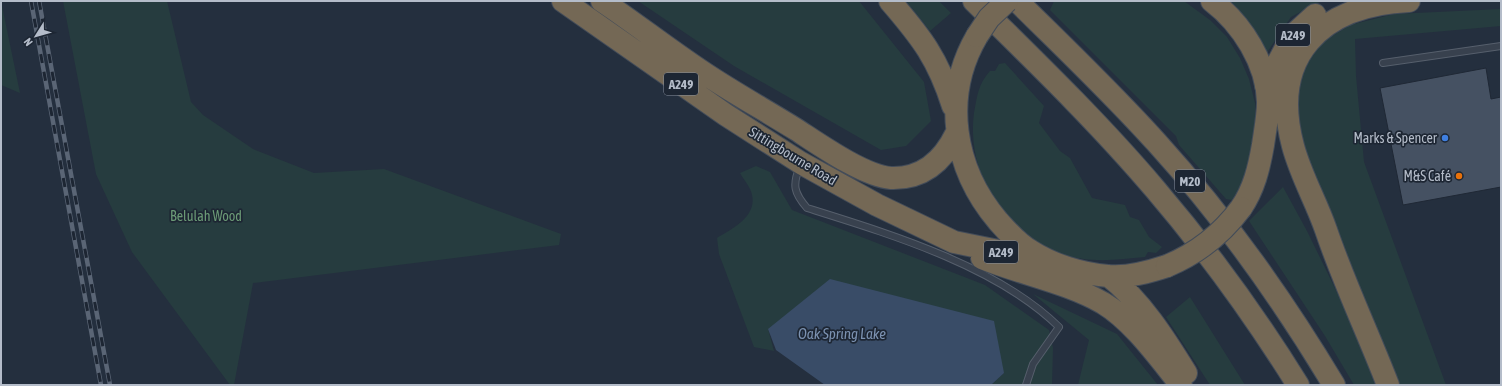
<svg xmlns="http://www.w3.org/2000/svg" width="1502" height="386" font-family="'Asap Condensed',sans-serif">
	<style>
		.green { fill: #263c3f }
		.water { fill: #394c67 }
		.building { fill: #455162; stroke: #1f2835 }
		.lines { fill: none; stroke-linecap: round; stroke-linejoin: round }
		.lane-casing { stroke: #565f6c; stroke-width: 8 }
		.highway-casing { stroke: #434c59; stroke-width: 24 }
		.lane { stroke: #38414e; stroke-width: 6 }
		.highway { stroke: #746855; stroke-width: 22 }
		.rail-casing { stroke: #5a6575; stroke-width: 4.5 }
		.rail { stroke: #1d2633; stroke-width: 3; stroke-dasharray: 9; stroke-linecap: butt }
		.highway-bridge-casing { stroke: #434c59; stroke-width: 24; stroke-linecap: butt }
		.highway-bridge { stroke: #746855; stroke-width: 22 }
		.shop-dot { fill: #3f7fe0; stroke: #1d2633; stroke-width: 1.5 }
		.food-dot { fill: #e8710a; stroke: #1d2633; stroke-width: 1.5 }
		.labels { text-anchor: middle; stroke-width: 3.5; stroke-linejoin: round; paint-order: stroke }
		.shield { fill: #1d2633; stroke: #878f9c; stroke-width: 1 }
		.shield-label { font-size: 13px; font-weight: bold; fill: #b4bcc9 }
		.poi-label { font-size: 14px; fill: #b4bcc9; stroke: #1d2633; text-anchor: end }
		.street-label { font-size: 14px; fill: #b4bcc9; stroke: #1d2633 }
		.park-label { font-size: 14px; fill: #6b9a76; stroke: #1d2633 }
		.water-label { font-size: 15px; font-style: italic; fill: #7c92b1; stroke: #1d2633 }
	</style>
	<rect width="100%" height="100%" fill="#242f3e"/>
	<!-- green -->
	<path class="green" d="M1,1L20,93L1,85Z
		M63,1H167L191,102L203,115L253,149L314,173L384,169L561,234L559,245L253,283L234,385H230L132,252L96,174Z
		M638,1H859L924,82L931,121L906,146L881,150L734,66Z
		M906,1H939L951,13L930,31Z
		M1054,1H1184L1210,20L1227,37L1240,58L1249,79L1255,103L1256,128L1246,176L1232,200L1226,199L1179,145L1176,136L1050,10Z
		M1231,1H1321L1291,17L1266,54L1253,29Z
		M1501,9V26L1355,39L1356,76L1364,162L1446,385H1397L1320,201L1301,137L1298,105L1300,78L1310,57L1322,42L1350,25L1394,14Z
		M1005,63L1044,106L1039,123L1060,151L1070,158L1092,198L1125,205L1130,217L1139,220L1149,237L1162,247L1156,253L1148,252L1145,257C1115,260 1086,264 1057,252C1003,229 966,173 974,113C977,97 978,84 990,71H995L999,64Z
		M756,166L770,172L792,210L985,285L1049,330L1053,348L1052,385H991L1004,373L768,329L774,351L754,347L719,254L717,238C732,229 757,217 752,195C751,188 744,180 740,173Z
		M1283,187L1307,231L1353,325L1375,385H1354L1325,336L1249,221Z
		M1033,294L1117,334L1158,385H1078L1089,340Z
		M1190,297L1245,385H1210L1166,317Z"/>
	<!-- water -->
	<path class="water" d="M830,279L994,321L1004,373L991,385H825L776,350L768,329Z"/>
	<!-- building -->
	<path class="building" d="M1486,68L1491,99L1501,97V187L1403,205L1380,88Z"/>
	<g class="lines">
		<!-- lane casing -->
		<g class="lane-casing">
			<path id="lane" d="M1383,63L1501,46
				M800,166C792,185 794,193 807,208C890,234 997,266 1059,327L1033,364L1026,385"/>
		</g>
		<!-- highway casing -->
		<g class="highway-casing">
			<path id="highway" d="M563,1L726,115L801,163L877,205L954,242L1048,261
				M602,1C636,24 668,49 701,71C732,92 765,110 797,130C820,145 864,176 891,178C923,179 943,161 956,134
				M890,1C922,38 938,59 953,106
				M974,1C1036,62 1099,123 1155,189C1208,251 1255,316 1298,385
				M1017,1C1065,48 1113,94 1157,143C1225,218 1283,300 1334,385
				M1212,1C1242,24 1267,63 1268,102C1268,116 1265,131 1263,145C1259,168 1254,189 1241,208
				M977,36C942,96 953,168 998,221C1008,232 1018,244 1031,251C1053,265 1082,274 1108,276C1128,278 1149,272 1167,266
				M1266,86L1292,36L1315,15
				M982,258C1021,274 1066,282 1103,303C1133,321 1159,358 1181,385
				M1109,276C1141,301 1165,339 1186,373
				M1388,385C1368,333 1344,283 1326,230C1316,201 1301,176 1293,146C1269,56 1321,5 1409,1"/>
		</g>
		<!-- lane -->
		<use href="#lane" class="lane"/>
		<!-- highway -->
		<use href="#highway" class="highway"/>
		<!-- rail casing -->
		<g class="rail-casing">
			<path id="rail" d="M31,1L101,385
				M39,1L110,385"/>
		</g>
		<!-- rail -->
		<use href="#rail" class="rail"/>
		<!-- highway-bridge casing -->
		<g class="highway-bridge-casing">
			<path id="highway-bridge" d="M977,36L989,18L1007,1
				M1167,266C1198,253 1221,235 1241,208"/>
		</g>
		<!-- highway-bridge -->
		<use href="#highway-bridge" class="highway-bridge"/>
	</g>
	<!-- markers -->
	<circle class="shop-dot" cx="1445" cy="138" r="4"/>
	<circle class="food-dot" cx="1459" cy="176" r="4"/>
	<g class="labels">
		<!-- shield labels -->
		<g class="shield">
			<rect x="1276" y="24" width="34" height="22" rx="3"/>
			<rect x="664" y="73" width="34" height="22" rx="3"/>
			<rect x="1175" y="170" width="30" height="22" rx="3"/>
			<rect x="984" y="241" width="34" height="22" rx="3"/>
		</g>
		<g class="shield-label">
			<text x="1293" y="40">A249</text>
			<text x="681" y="89">A249</text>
			<text x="1190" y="186">M20</text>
			<text x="1001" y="257">A249</text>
		</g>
		<!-- poi labels -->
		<g class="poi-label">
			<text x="1437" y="143">Marks &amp; Spencer</text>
			<text x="1451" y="181">M&amp;S Café</text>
		</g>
		<!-- street labels -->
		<g class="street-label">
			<text transform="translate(793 156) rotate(31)" y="5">Sittingbourne Road</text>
		</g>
		<!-- park labels -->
		<g class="park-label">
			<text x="206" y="221">Belulah Wood</text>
		</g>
		<!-- water labels -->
		<g class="water-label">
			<text x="842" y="339">Oak Spring Lake</text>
		</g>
	</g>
	<!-- border -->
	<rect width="1502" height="386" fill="none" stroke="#b4bcc9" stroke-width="4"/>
	<!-- north arrow -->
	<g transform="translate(36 36) rotate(233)" stroke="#1d2633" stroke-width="3" paint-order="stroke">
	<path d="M0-3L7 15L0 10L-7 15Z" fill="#b4bcc9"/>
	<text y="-6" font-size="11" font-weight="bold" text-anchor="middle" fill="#b4bcc9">N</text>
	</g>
</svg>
